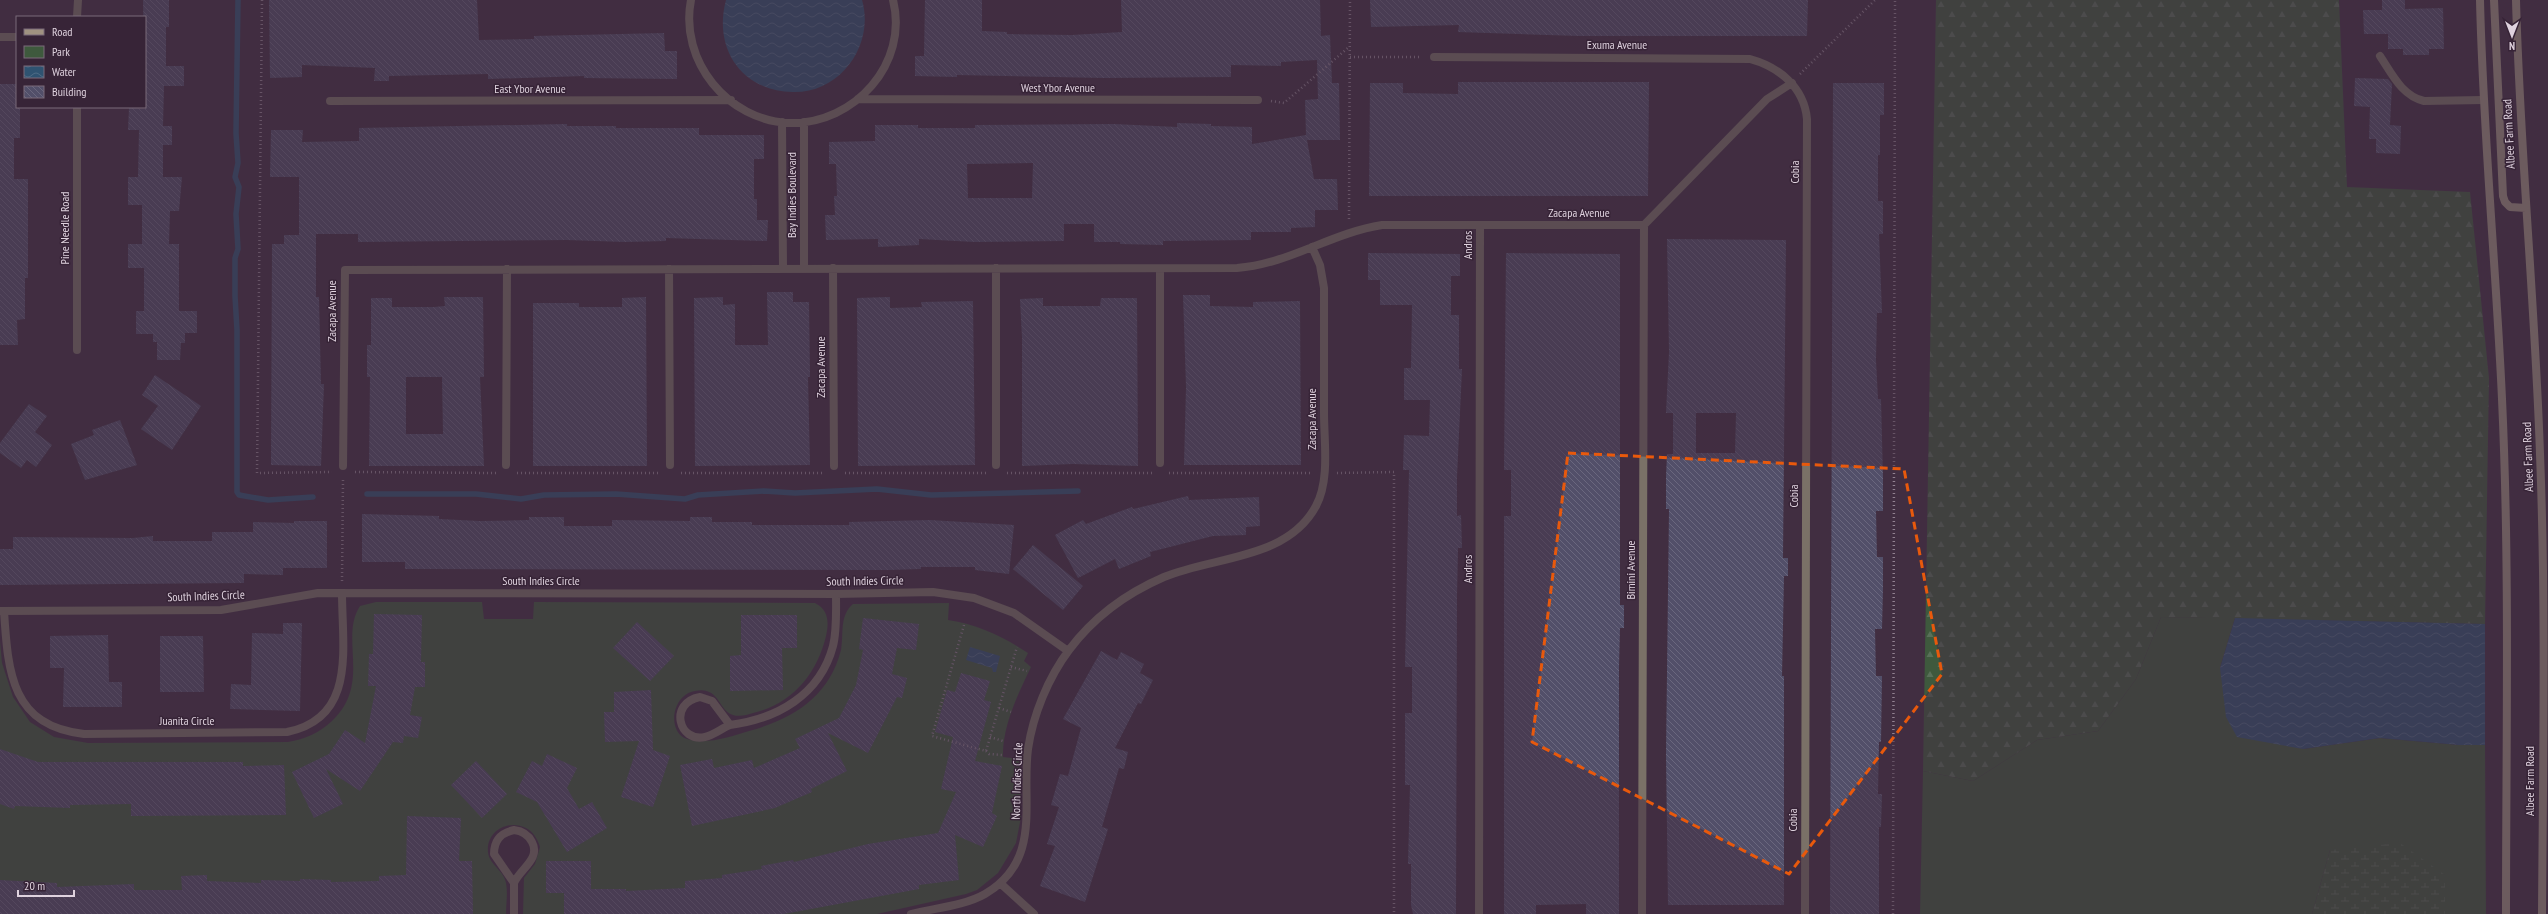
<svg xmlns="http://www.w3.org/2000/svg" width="2548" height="914" font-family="'PT Sans Narrow',sans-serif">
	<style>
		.green { fill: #3e593d }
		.forest { fill: url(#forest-firs) }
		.wetland { fill: url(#wetland-marsh) }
		.water { fill: url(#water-waves) }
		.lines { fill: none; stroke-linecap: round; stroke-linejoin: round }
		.stream { stroke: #2f5371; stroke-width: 5.5 }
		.building { fill: url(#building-back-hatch); fill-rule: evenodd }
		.path { stroke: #928291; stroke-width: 2.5; stroke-dasharray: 1 3; stroke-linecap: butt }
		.service { stroke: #7a7167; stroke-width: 8 }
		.minor { stroke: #7a7167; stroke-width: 8 }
		.secondary { stroke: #a09281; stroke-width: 8 }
		.marked { fill: none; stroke: #e8590c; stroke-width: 3; stroke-dasharray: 8 5; stroke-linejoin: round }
		.labels { text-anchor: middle; stroke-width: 3; stroke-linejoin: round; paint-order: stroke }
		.street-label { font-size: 12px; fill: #dfd2de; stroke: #372437 }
	</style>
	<defs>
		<pattern id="forest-firs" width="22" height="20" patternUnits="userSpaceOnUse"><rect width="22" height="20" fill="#3e593d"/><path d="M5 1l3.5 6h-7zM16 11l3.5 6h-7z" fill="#597059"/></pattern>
		<pattern id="wetland-marsh" width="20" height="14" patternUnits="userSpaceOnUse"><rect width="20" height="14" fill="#3e593d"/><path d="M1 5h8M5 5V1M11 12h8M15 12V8" fill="none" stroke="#597059"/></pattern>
		<pattern id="water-waves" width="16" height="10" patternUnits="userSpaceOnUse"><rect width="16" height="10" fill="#2f5371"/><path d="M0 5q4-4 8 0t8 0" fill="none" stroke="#4d6b85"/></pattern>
		<pattern id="building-back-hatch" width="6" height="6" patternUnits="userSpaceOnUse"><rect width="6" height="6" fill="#524f69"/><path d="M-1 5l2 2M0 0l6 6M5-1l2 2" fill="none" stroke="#6a677e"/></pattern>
	</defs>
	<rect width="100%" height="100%" fill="#412e41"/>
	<!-- green -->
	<path class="green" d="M482,602L484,619H533L534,602L815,603C829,610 829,623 826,636C817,674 792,704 753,713C747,715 739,717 733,715C718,711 720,686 695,691C671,695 667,733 687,739C707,745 729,737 749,731C793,719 829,697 841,650C844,634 839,616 853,604L949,603L948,620C979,625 1002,636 1028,653L1024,661L1031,667C1018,694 1002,727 1003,757L1020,759L1021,817L1016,843L998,873L977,890L966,894L877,914H523L524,878L535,864L540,847C538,840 533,831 526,828C508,819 486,831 488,852C489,865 504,870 506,883C508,893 506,904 506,914H0V641L2,663L13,697L30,722L54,737L88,743L288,742C305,739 319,733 332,721C372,683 339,638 360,606L376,602Z
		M2161,617L2235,618L2220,668L2303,749L2380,738L2459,745H2485L2486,914H2445V875L2330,850L2312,914H1920L1923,771L1973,781L2037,740L2098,731L2136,679Z"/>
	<!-- forest -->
	<path class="forest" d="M1936,0H2339L2347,187L2470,192L2489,378L2485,624L2161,617L2136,679L2098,731L2037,740L1973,781L1923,771Z"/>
	<!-- wetland -->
	<path class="wetland" d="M2400,843L2445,875V914H2312L2330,850Z"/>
	<!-- water -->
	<path class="water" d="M726,0H862C875,44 841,93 793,92C741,91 713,48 726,0Z
		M2235,618L2485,624V745H2459L2380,738L2303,749L2237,737L2226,717L2220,668Z
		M970,647L1000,656L996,672H993L992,668L966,660Z"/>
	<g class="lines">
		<!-- stream -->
		<path class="stream" d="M238,0L236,133L238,163L235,177L239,187L236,214L238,249L235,258V296L237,330V492L239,495L268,500L313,497
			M367,494H476L521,499L544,495L616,494L685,499L698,495L764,491L795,493L877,489L931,495L1078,491"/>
	</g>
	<!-- building -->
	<path class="building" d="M143,0H169V27H166V66H184V86H164L163,126H172V145H163V177H182L179,211H170L169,244H179V311H197V333H185V343H181L180,360H157V342H153V334H136V311H144V268H128V244H142V205H128V177H138L139,130H128L129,108L145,109Z
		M269,0H477L479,40L534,39V36L664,33L665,51H677V79L584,78V76L488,79V74L389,76V81H374L375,68L302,65V77L270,78Z
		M925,0H982V31L1007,32V34L1072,35L1122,32L1121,0H1320L1321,36L1330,35L1332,83H1339L1340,140H1307L1314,179H1337L1338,210H1315V227L1291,228V232H1251V240L1163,241V245L1120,244V242H1094V224H1064V241L975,242L919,239V245L878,247V239L826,240L825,215H835L834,196H837L836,164H829V142L875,141V125H918V128H975V125L1114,124L1177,127V123L1211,124V126L1252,127V144L1306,135L1305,100L1318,99L1317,60L1281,62V66L1231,65V77L1104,78L957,75V77L915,76V56H924ZM1033,163L1032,198H968L967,164Z
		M1370,0H1808L1807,36H1579L1458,32L1459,25L1371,27Z
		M2382,0H2405V9L2443,8L2444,49H2429V55H2403V49H2388V34H2364L2363,10H2382Z
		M2355,78L2388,79L2392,84L2390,125L2401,126L2400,154L2376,153V139H2369L2370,107L2354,106Z
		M1458,82H1649L1648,196H1369L1370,83H1403V93L1458,94Z
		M1833,83H1884V115H1880V155H1878V201H1883V234H1879L1882,313H1877L1876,360L1878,399H1881L1883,478V511H1876L1877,557H1883V589L1882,629H1875L1876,676H1882L1881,742H1879L1878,794H1882L1881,827H1879V914H1830Z
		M0,84H17V107H20V138H14V179H28V278H25V319L17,320L18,345H0Z
		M567,124V126H616V128H699V135H764V159H754V199H757V220H768L767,241L666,238V241L625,242L567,240L358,242V234H316V297H319L321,384H324L321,466L271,465L272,244H284V235H299V177H270L271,130H303L302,142L359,141V128Z
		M1667,239L1786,240L1783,558H1788V576H1784L1782,676H1784V905H1668L1666,754L1669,509H1666V477L1667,454H1673V413H1666L1669,352ZM1696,413H1736L1735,453H1696Z
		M1368,253L1460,254V276H1451V315H1459V369H1462L1457,477V516L1461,515L1462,548H1458L1457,596L1456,914H1413L1411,905V864H1408L1410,785H1405V713H1412V667H1405L1409,470H1403L1404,435L1429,436L1430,400H1404V368H1411L1412,305H1380V280H1368Z
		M1506,253L1620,254V605H1624V628H1620L1619,668V914H1586V904L1536,905V914H1504V516H1511V470H1504Z
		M767,292H793V302H809L810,377H808L810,465L695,466L694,298L723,297V305L735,304V345H768Z
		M1183,295H1210V306L1253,307V302L1300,301L1301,465H1184L1186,387Z
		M444,297H483L484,377H480L484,466H369L370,377H367V345H371V298H392V307H434L445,306ZM406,377H442L443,434H406Z
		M646,297L647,466H533V303H579V307H622V298Z
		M890,297V308L922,307L921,302L973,301L975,465L858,466L857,298Z
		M1043,298V306H1100L1101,298H1137L1138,466L1073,464L1022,466V338L1020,299Z
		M155,375L201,406L172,450L141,429L158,406L142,395Z
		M29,404L47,416L35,432L52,445L36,467L27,460L21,468L0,453V443Z
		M120,420L137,465L85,480L71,444L94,435L92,430Z
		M1188,496L1189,500L1259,497L1260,526L1246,527V535L1213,536L1150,552L1151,556L1119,569L1115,559L1078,578L1055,535L1083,520L1086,524L1132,507L1133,509Z
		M362,514L439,516V519L480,521L529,520V517H564V526H612V520L690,521V517H712V522H752V525H849V522L930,520L1014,525L1009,574L975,570V567H921V569L889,570L405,569V562H362Z
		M294,521H327V568H283V575L244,574V583L0,585V549H13V537L133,538L153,536V541H212V532H253V522L294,523Z
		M1033,545L1083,586L1063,610L1013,569Z
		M374,614L422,615L421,662H425V687H415L410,715L422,717L418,738L404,736L403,743L393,742L360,791L326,769L343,804L314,818L292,772L329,754L345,730L365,743L376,686H368L369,654H373Z
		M741,615H797V648H782L783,690L730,691V656L741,655Z
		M863,618L919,624L916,650L897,648L892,674L907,678L902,698L897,697L868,753L828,733L847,771L811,789L812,792L775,808L692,826L680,765L712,759L714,768L752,760L754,768L800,748L795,739L839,718L856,685L863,650L859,649Z
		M637,622L674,656L650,681L613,648Z
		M283,623H302L300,711L230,709L231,684L251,685L252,633L283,634Z
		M108,635L109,682H122V707H63L64,668H50V636Z
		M160,636H203L204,692H160Z
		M1101,651L1117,660L1121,652L1144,664L1140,673L1153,680L1141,704L1138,703L1115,748L1128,752L1124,769L1119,768L1102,827L1108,829L1085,902L1040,886L1055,846L1047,844L1059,807L1051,805L1060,774L1068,776L1081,728L1063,719Z
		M961,673L990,681L984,700L991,702L975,761L1002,766L992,813L997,816L983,847L955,835L959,880L919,885V889L784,914H564V893H546V861H591V889H626V891L685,888V881L722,878V875L762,869L761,866L793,860L794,862L868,844L938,833L956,792L941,789L953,737L935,732L947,690L955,692Z
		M651,690L653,750L670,756L653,807L621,797L639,741L605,742L604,712H614V692Z
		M0,749L38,762H243V766L284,765L286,815L131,816V804L70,805V808L15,806L14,809L0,804Z
		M547,754L577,768L567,788L579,809L592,802L607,828L567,852L537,802L516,792L532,761L542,766Z
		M476,761L507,794L482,818L451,785Z
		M407,816L461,818L459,861H472L473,914H0V880L57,883V887L134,884V890H182L181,876L207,875V881L261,883V880L300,881V879L331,880V882L379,881V876L406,875Z"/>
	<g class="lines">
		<!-- path -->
		<path class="path" d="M262,0L257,473L332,472
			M1350,57H1422
			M1800,74L1875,0
			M1271,101L1284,103L1349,47
			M1349,219L1350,0
			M355,472L496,473
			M517,473H660
			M681,473H824
			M845,473H986
			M1007,473H1152
			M1169,473H1312
			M1337,473L1394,472V914
			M342,581L343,478
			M964,625L932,736L986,751L1017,647
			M1011,667L1027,671
			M999,708L1011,712
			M990,737L1003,741
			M986,751L989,754L1002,755
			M1893,914L1895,0"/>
		<!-- service -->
		<path class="service" d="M2380,56C2392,74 2402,96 2424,101L2483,100"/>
		<!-- minor -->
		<path class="minor" d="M691,0C679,61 728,121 790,123C855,124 909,63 893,0
			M77,17L78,0
			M0,37H17
			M1434,57L1750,59C1779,67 1804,87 1807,119L1805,914
			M858,99L1258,100
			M330,101L731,100
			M782,122L783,268
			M804,122V268
			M833,268L834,466
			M996,268V465
			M669,269L670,465
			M77,350V107
			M1160,463V269
			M506,465L507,269
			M343,466L345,270L1237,268C1289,264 1331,233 1382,225H1644L1767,99L1792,83
			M0,611L221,610L318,593L836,594L933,592L974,598L1014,613L1068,651
			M4,611C8,672 11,726 84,734L287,732C357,718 342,648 342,593
			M700,697L712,701L730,725C722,728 714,735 705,737C679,743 668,703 700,697Z
			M730,725C777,719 820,695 833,646C837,630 836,611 836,594
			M514,830C522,831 528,834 532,842C541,859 520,869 514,883L494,854C494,841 500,833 514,830Z
			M514,883V914
			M1000,883L1034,914
			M911,914C934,908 964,906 985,894C1043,860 1021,802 1028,749C1033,715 1048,678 1069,650C1093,618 1127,593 1164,577C1214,556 1287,560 1316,506C1330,480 1324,442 1324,413C1324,371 1324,329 1324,288L1320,265L1312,247
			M1479,914L1480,225
			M1642,914L1644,225"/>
		<!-- secondary -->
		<path class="secondary" d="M2480,0C2483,133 2496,266 2502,399C2510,571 2506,742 2506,914
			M2494,0L2503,196L2505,202L2510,207L2526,208
			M2516,0C2520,152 2535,303 2540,454C2546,607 2543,761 2542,914"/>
	</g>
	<!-- marked area -->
	<path d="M0 0H2548V914H0ZM1568,453L1904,469L1942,674L1789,874L1532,742Z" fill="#412e41" fill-opacity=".55" fill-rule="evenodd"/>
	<path class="marked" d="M1568,453L1904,469L1942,674L1789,874L1532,742Z"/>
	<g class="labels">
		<!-- street labels -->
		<g class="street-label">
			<text x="1617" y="49">Exuma Avenue</text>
			<text x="1058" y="92">West Ybor Avenue</text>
			<text x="530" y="93">East Ybor Avenue</text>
			<text transform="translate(2509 134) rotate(-93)" y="4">Albee Farm Road</text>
			<text transform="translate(1795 172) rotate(-90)" y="4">Cobia</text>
			<text transform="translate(792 195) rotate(-90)" y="4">Bay Indies Boulevard</text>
			<text x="1579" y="217">Zacapa Avenue</text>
			<text transform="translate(65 228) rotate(-90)" y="4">Pine Needle Road</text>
			<text transform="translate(1468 245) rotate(-90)" y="4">Andros</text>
			<text transform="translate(332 311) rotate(-90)" y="4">Zacapa Avenue</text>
			<text transform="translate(821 367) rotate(-90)" y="4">Zacapa Avenue</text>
			<text transform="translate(1312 419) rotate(-90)" y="4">Zacapa Avenue</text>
			<text transform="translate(2528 457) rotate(-92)" y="4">Albee Farm Road</text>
			<text transform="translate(1794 496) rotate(-90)" y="4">Cobia</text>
			<text transform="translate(1468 569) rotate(-90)" y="4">Andros</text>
			<text transform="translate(1631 570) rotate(-90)" y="4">Bimini Avenue</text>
			<text x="541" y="585">South Indies Circle</text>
			<text transform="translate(865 581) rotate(-1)" y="4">South Indies Circle</text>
			<text transform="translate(206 596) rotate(-2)" y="4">South Indies Circle</text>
			<text x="187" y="725">Juanita Circle</text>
			<text transform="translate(1017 781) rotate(-88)" y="4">North Indies Circle</text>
			<text transform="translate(2530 781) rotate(-90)" y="4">Albee Farm Road</text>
			<text transform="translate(1793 820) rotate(-90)" y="4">Cobia</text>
		</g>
	</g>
	<!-- legend -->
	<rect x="16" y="16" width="130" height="92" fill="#372437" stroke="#7a6a7a"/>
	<rect x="24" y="29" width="20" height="6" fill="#a09281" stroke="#7a6a7a"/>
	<text x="52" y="36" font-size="12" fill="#dfd2de">Road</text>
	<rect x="24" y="46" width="20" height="12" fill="#3e593d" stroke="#7a6a7a"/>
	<text x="52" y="56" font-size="12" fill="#dfd2de">Park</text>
	<rect x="24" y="66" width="20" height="12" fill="url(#water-waves)" stroke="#7a6a7a"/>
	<text x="52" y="76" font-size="12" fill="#dfd2de">Water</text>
	<rect x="24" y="86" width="20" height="12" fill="url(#building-back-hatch)" stroke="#7a6a7a"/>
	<text x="52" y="96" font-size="12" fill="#dfd2de">Building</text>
	<!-- north arrow -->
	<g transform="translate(2512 36) rotate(180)" stroke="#372437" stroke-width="3" paint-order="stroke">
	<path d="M0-3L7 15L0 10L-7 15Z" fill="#dfd2de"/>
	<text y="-6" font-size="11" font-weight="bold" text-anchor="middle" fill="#dfd2de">N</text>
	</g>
	<!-- scale -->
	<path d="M18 890v6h56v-6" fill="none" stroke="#dfd2de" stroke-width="2"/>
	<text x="24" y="890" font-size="12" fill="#dfd2de" stroke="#372437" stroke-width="3" paint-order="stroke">20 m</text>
</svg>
